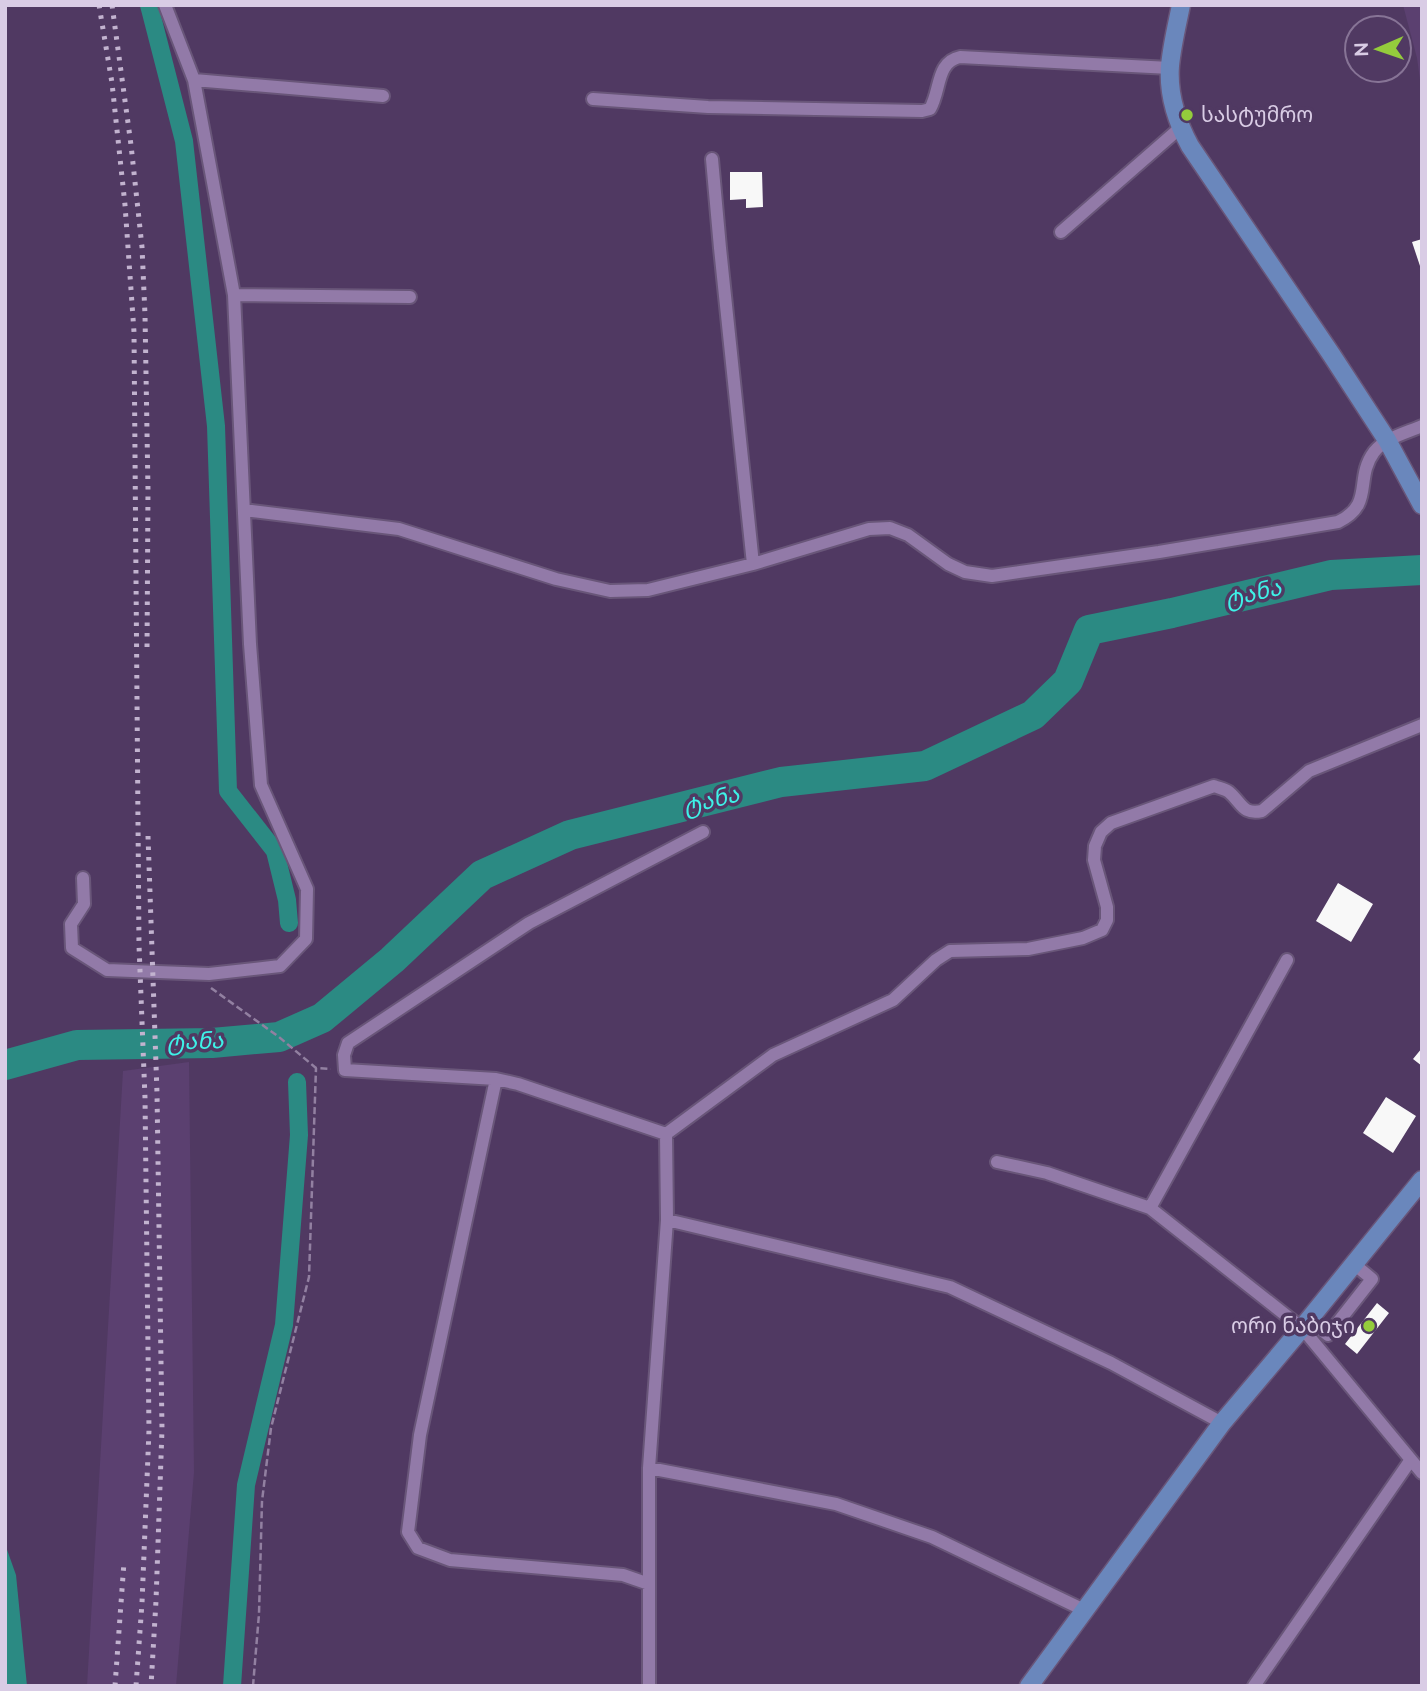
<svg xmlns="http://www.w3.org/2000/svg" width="1427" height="1691" font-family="Raleway,'Noto Sans Georgian',sans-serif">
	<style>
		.built { fill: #5b4070 }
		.water { fill: #2b8a83 }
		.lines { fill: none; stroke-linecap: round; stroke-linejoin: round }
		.canal { stroke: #2b8a83; stroke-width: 18 }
		.river { stroke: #2b8a83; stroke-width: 30 }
		.building { fill: #f8f8f8 }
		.minor-casing { stroke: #695679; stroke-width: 16 }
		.major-casing { stroke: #695679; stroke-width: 21 }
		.path { stroke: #9280a1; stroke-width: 2.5; stroke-dasharray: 7 3.5; stroke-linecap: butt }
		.minor { stroke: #927aa8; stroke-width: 12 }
		.major { stroke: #6a87bc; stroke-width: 18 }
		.rail { stroke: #c2b3cf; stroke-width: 5; stroke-dasharray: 3.5 7; stroke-linecap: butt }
		.poi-dot { fill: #94cc3c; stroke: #503962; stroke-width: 2.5 }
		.labels { text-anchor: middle; stroke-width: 7; stroke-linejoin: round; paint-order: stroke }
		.poi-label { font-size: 21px; fill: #d9cce5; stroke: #503962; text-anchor: start }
		.water-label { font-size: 23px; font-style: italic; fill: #3ef2e7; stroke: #503962 }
	</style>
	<rect width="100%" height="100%" fill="#503962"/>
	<!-- built -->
	<path class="built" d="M1403,5H1422V94L1417,58Z
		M189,1062L194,1472L176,1686H87L123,1071Z"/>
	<!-- water -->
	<path class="water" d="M5,1544L16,1575L27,1686H5Z"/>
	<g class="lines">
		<!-- canal -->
		<path class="canal" d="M149,5L184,141L216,426L228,791L275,851L287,900L289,923
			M232,1686L246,1485L284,1325L299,1135L297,1082"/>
		<!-- river -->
		<path class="river" d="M5,1065L77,1045L212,1043L279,1037L322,1018L392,960L482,875L570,835L781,782L925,766L1033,715L1068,681L1089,630L1172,613L1331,575L1422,570"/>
	</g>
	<!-- building -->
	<path class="building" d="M730,172H762L763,207L746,208V199L730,200Z
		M1422,239V269H1421L1412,242Z
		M1338,883L1373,904L1351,942L1316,921Z
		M1422,1048V1066L1413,1059Z
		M1386,1097L1416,1116L1393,1153L1363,1133Z
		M1377,1303L1389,1313L1357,1354L1345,1344Z"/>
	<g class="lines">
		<!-- minor casing -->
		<g class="minor-casing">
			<path id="minor" d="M194,80L383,96
				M593,99L708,107L922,111L930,109C941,90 936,62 960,57L1170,68
				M712,159L720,248L753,564
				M1061,232L1180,128
				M234,295L410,297
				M244,510L399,529L556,579L610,591L648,590L753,564L869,529L890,528L908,535L948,564L965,572L992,576L1159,552L1338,522C1375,504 1354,479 1374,452C1385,438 1406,433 1422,426
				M83,878L84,904L71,924L72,948L107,970L209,974L280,966L306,939L307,889L261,785L250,644L234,295L194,80L165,5
				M1287,960L1150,1208L1302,1328L1422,1473
				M496,1079L420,1435L408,1532L418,1548L450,1560L623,1575L649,1584
				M666,1134L518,1084L496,1079L345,1070L344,1055L348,1043L529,923L703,832
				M997,1162L1047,1173L1150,1208
				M667,1220L950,1287L1111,1363L1222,1423
				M1309,1320L1328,1335L1372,1279L1354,1264
				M649,1468L836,1504L932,1537L1084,1610
				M649,1686V1468L667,1220L666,1134L773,1055L893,1000L936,960L950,951L1028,949L1083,938L1102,930L1107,920V907L1094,860L1095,846L1101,832L1111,823L1214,786C1219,788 1225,789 1229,792C1242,803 1242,815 1262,811L1309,771L1422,725
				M1254,1686L1410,1461"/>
		</g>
		<!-- major casing -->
		<g class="major-casing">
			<path id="major" d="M1181,5C1177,25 1172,45 1170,66C1168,93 1177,122 1190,146L1331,354L1387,440L1422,505
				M1029,1686L1222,1423L1302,1328L1422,1180"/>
		</g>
		<!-- path -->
		<path class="path" d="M211,988L279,1037L316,1068L331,1069
			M253,1686L259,1614L262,1501L271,1428L309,1277L316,1068"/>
		<!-- minor -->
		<use href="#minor" class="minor"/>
		<!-- major -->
		<use href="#major" class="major"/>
		<!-- rail -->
		<path class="rail" d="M99,5L112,83L125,205L134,332L139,945L145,1098L149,1430L142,1603L136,1686
			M112,5L131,145L142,247L145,315L148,490L147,651
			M148,836L157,1093L162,1429L156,1601L151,1686
			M115,1686L124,1562"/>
	</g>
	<!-- markers -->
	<g class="poi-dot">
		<circle cx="1187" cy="115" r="7"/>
		<circle cx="1369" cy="1326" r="7"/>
	</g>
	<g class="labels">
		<!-- poi labels -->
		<g class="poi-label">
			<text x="1201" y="122">სასტუმრო</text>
			<text x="1355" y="1333" text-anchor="end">ორი ნაბიჯი</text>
		</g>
		<!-- water labels -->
		<g class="water-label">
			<text transform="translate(1253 593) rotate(-13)" y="8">ტანა</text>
			<text transform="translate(711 800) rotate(-14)" y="8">ტანა</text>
			<text transform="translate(195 1041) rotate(-2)" y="8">ტანა</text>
		</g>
	</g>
	<!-- border -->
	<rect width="1427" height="1691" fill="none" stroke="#d9cce5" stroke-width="14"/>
	<!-- north arrow -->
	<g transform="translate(1378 49) rotate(268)"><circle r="33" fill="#503962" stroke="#877496" stroke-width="2"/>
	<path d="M0-5L12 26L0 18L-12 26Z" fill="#94cc3c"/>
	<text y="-10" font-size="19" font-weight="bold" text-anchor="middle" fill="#d9cce5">N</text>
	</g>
</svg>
